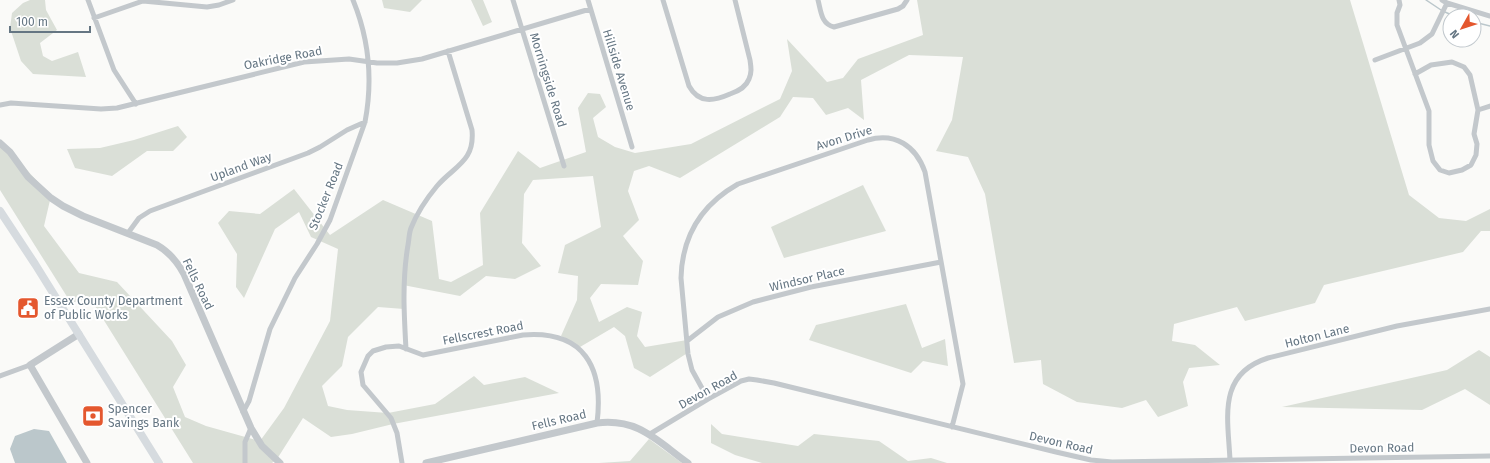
<svg xmlns="http://www.w3.org/2000/svg" width="1490" height="463" font-family="'Fira Sans',sans-serif">
	<style>
		.green { fill: #dadfd7 }
		.water { fill: #bbc7cb }
		.lines { fill: none; stroke-linecap: round; stroke-linejoin: round }
		.stream { stroke: #bbc7cb; stroke-width: 1.5 }
		.minor { stroke: #c3c8cc; stroke-width: 5 }
		.tertiary { stroke: #c3c8cc; stroke-width: 7 }
		.primary { stroke: #d6dbdf; stroke-width: 8 }
		.labels { text-anchor: middle; stroke-width: 4; stroke-linejoin: round; paint-order: stroke }
		.street-label { font-size: 12px; fill: #657683; stroke: #fff }
		.poi-label { font-size: 12px; fill: #657683; stroke: #fff; text-anchor: start }
	</style>
	<rect width="100%" height="100%" fill="#fafaf8"/>
	<!-- green -->
	<path class="green" d="M30,0H45L46,10L57,30L40,43L43,56L52,61L78,52L86,77L33,74L21,61L10,28L12,13L23,3Z
		M382,0H422L410,12L384,8Z
		M471,0H483L492,22L483,26Z
		M917,0H1350L1409,195L1439,218L1466,221L1490,209V231H1481L1463,252L1324,285L1315,303L1245,321L1237,307L1174,324L1172,341L1195,345L1220,365L1189,368L1183,382L1188,406L1158,417L1146,400L1122,408L1077,402L1043,384L1041,360L1014,363L985,194L968,157L936,151L952,120L963,57L909,55L861,80L864,120L848,108L826,115L813,98L793,97L780,117L680,178L649,166L634,171L628,191L639,220L623,236L643,261L638,285L601,284L590,298L599,322L627,307L642,312L637,336L645,347L687,340L689,352L650,377L634,368L625,336L614,327L580,347L561,336L577,300L578,276L558,273L565,245L601,227L593,176L533,180L524,194L522,243L541,266L515,279L486,276L460,296L403,285L404,309L378,307L348,337L342,366L322,386L328,406L347,410L388,413L435,404L474,376L484,385L525,377L559,393L393,424L352,434L331,437L303,418L277,459L272,463H193L90,298L71,303L0,190V141L51,196L44,226L79,273L117,282L172,341L186,365L173,387L185,417L206,426L260,441L284,408L330,321L338,249L311,237L299,212L275,229L244,298L236,287L237,254L218,223L229,211L260,214L294,189L330,235L383,200L432,221L439,279L451,282L483,265L480,213L518,151L540,168L586,152L578,108L588,93L600,94L606,107L593,118L598,137L615,147L635,153L691,144L780,99L792,71L787,39L827,82L843,78L858,59L923,35Z
		M178,126L187,137L173,151H147L112,176L75,168L67,149L100,148L134,140Z
		M863,185L886,231L784,258L771,227Z
		M906,304L922,348L945,339L948,366L923,361L911,373L809,340L816,325Z
		M1479,350L1490,357V405L1465,389L1422,410L1282,407L1447,370Z
		M711,424L722,434L798,446L814,434L879,441L908,461L931,458L947,463H762L735,455L711,443Z
		M649,439L682,463H599L630,461Z"/>
	<!-- water -->
	<path class="water" d="M34,429L49,431L67,463H15L10,449L15,436Z"/>
	<g class="lines">
		<!-- stream -->
		<path class="stream" d="M1426,0L1441,10
			M1445,12L1454,16
			M1474,22L1490,26"/>
		<!-- minor -->
		<path class="minor" d="M88,0L114,70L136,104
			M513,0L564,166
			M588,0L632,147
			M663,0L689,86C699,104 714,101 730,94C739,91 746,87 749,79C752,72 751,67 750,60L735,0
			M818,0C821,11 821,24 834,27L898,9L903,6L907,0
			M1399,0L1400,5L1397,13V25L1429,111V145L1433,161L1440,170L1449,173L1462,170L1471,165L1476,155L1477,144L1474,134L1478,110L1470,75L1464,67L1452,62L1431,65L1415,74
			M1442,0L1447,3L1490,16
			M94,18L143,1L207,7L219,5L233,0
			M1375,60L1420,43L1432,34L1447,3
			M0,105L11,103L101,109L117,108L304,62L349,59L377,63H397L422,59L590,9
			M1478,110L1490,106
			M128,233L139,218L150,211L308,153L320,147L347,130L365,122
			M687,341L718,317L753,302L811,287L941,262
			M406,349C404,314 402,280 408,245C409,240 409,233 411,228C417,213 427,198 437,186C454,166 475,162 472,130L448,51
			M0,376L30,365
			M708,399L692,370L688,354L681,278C682,236 701,205 738,184L868,140C895,132 916,146 925,172L963,384L952,427
			M243,412L249,401L270,329L295,278L317,244L330,220L365,122C373,80 369,39 353,0
			M650,434L708,399L741,381L749,379L757,380L774,383L1056,452L1091,460L1112,462L1490,456
			M1230,460C1228,418 1217,374 1268,358L1397,326L1490,309
			M245,463V442L251,428
			M402,463L397,433L391,418L363,385L361,372L368,356L373,351L386,347L399,346L423,355L523,335C584,330 604,367 597,423"/>
		<!-- tertiary -->
		<path class="tertiary" d="M0,143L10,152L28,177L51,198L63,206L83,216L157,245C169,252 177,261 184,274L251,428L262,446L280,463
			M79,334L30,365L87,463
			M426,463L597,423C639,418 657,441 688,463"/>
		<!-- primary -->
		<path class="primary" d="M0,211L35,264L159,463"/>
	</g>
	<!-- icons -->
	<defs>
		<g id="civic-square" transform="scale(1.15)"><rect x="-9" y="-9" width="18" height="18" rx="4" fill="#e4572e" stroke="#fff"/><path d="M-.6-6.5H3V-4.5H.6V-3L4-1V1h2V6H-6V1h2V-1L-.6-3ZM-1.2 2.5V6h2.4V2.5Z" fill="#fff"/></g>
		<g id="bank-square" transform="scale(1.15)"><rect x="-9" y="-9" width="18" height="18" rx="4" fill="#e4572e" stroke="#fff"/><path d="M-6-4H6V4H-6ZM0-2.3a2.3 2.3 0 1 0 0 4.6a2.3 2.3 0 1 0 0-4.6Z" fill="#fff"/></g>
	</defs>
	<g fill-rule="evenodd">
		<use href="#civic-square" x="28" y="308"/>
		<use href="#bank-square" x="93" y="416"/>
	</g>
	<g class="labels">
		<!-- street labels -->
		<g class="street-label">
			<text transform="translate(283 58) rotate(-11)" y="4">Oakridge Road</text>
			<text transform="translate(619 70) rotate(73)" y="4">Hillside Avenue</text>
			<text transform="translate(548 80) rotate(73)" y="4">Morningside Road</text>
			<text transform="translate(844 138) rotate(-17)" y="4">Avon Drive</text>
			<text transform="translate(241 167) rotate(-20)" y="4">Upland Way</text>
			<text transform="translate(326 196) rotate(-68)" y="4">Stocker Road</text>
			<text transform="translate(807 279) rotate(-13)" y="4">Windsor Place</text>
			<text transform="translate(198 284) rotate(64)" y="4">Fells Road</text>
			<text transform="translate(483 333) rotate(-11)" y="4">Fellscrest Road</text>
			<text transform="translate(1317 336) rotate(-14)" y="4">Holton Lane</text>
			<text transform="translate(708 390) rotate(-29)" y="4">Devon Road</text>
			<text transform="translate(559 420) rotate(-13)" y="4">Fells Road</text>
			<text transform="translate(1061 443) rotate(13)" y="4">Devon Road</text>
			<text transform="translate(1382 448) rotate(-1)" y="4">Devon Road</text>
		</g>
		<!-- poi labels -->
		<g class="poi-label">
			<text x="44" y="305">Essex County Department<tspan x="44" dy="14">of Public Works</tspan></text>
			<text x="108" y="413">Spencer<tspan x="108" dy="14">Savings Bank</tspan></text>
		</g>
	</g>
	<!-- north arrow -->
	<g transform="translate(1462 28) rotate(231)"><circle r="19" fill="#ffffff" stroke="#c1c8cd"/>
	<path d="M0-3L7 15L0 10L-7 15Z" fill="#e4572e"/>
	<text y="-6" font-size="11" font-weight="bold" text-anchor="middle" fill="#657683">N</text>
	</g>
	<!-- scale -->
	<path d="M10 26v6h80v-6" fill="none" stroke="#657683" stroke-width="2"/>
	<text x="16" y="26" font-size="12" fill="#657683" stroke="#ffffff" stroke-width="3" paint-order="stroke">100 m</text>
</svg>
